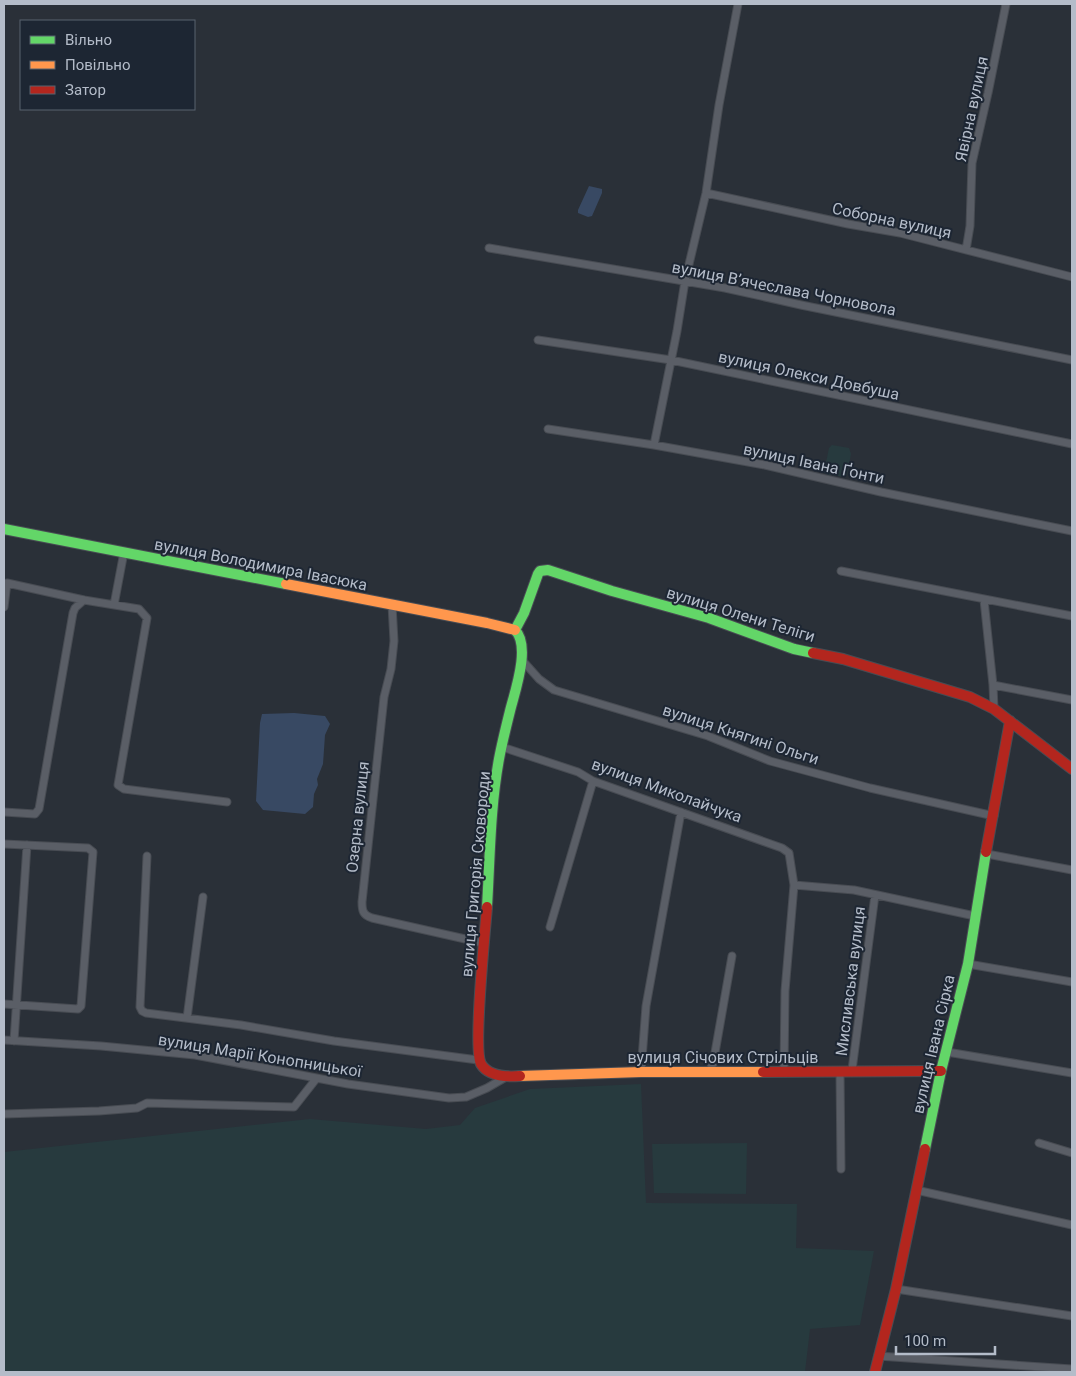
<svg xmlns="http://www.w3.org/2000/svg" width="1076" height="1376" font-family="Roboto,sans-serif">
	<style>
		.green { fill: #273a3e }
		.water { fill: #384963 }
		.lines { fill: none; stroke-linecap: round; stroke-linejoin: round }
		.street-casing { stroke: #484c53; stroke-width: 9 }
		.fast-casing { stroke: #484c53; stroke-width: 12 }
		.slow-casing { stroke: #484c53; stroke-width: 12 }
		.jam-casing { stroke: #484c53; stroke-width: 12 }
		.street { stroke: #5a5e66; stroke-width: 7 }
		.fast { stroke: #63d668; stroke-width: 10 }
		.slow { stroke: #ff974d; stroke-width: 10 }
		.jam { stroke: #b3261e; stroke-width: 10 }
		.labels { text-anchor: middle; stroke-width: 4; stroke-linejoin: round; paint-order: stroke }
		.street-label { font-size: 16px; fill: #b4bcc9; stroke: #1d2633 }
	</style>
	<rect width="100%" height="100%" fill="#2a3038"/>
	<!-- green -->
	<path class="green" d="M832,445L849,448L851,454L847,475L844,477L826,474L824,472L829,448Z
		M641,1084L646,1203L797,1204L796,1248L874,1251L860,1325L810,1329L805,1372H4V1152L310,1119L426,1129L460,1125L475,1108L530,1089Z
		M747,1143L746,1194L654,1193L652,1144Z"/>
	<!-- water -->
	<path class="water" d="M589,186L602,189V193L592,216L588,217L578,213V210Z
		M294,713L325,716L330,724L325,735L323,764L317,779L318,785L314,794L313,807L305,814L263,810L256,801L260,723L262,714Z"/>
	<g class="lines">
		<!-- street casing -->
		<g class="street-casing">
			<path id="street" d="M706,193L848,224L900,233L1072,277
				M489,248L725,288L801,305L1072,360
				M966,250L970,226L972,163L988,93L1006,4
				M538,340L671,360L1072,444
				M548,429L654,445L765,465L881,492L1072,531
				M654,445L677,331L685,281L706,193L719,105L738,4
				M841,571L1072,616
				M984,600L993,685L994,709
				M114,605L124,552
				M392,605L394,641L391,669L384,697L362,902C362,911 363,915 372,918L483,943
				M4,607L7,583L84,600L139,609L147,618L118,785L124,789L227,802
				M522,660L539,679L554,690L708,736L770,761L870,788L994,816
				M993,685L1072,700
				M502,747L578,772L593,781L782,848L789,853L794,885L785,991L784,1071
				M4,812L35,814L39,809L73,613L75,608L84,600
				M4,844L88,848L93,852L81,1006L78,1009L4,1004
				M987,854L1072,870
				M147,856L140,1007L142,1011L146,1013L241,1025L334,1041L478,1060
				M794,885L854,890L975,916
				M550,927L593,781
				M968,964L1072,982
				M187,1018L203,897
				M4,1040L101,1046L195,1055L348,1084L449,1098L466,1097L487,1088L506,1077
				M14,1041L27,845
				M947,1052L1072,1073
				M852,1070L875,895
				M840,1071L841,1169
				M641,1072L646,1006L681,812
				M708,1073L713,1064L732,956
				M4,1114L99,1111L137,1108L147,1103L294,1107L316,1079
				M1039,1143L1072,1153
				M916,1190L1072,1225
				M896,1289L1072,1316
				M878,1356L1072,1369"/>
		</g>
		<!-- fast casing -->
		<g class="fast-casing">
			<path id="fast" d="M4,529L286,584
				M515,630L524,613L538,574L540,571L548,570L612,591L709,618L794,649L813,653
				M487,907C490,858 490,808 499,759C502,743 506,727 510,711C515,691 531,646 515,630
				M925,1149L941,1071L968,964L986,852"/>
		</g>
		<!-- slow casing -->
		<g class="slow-casing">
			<path id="slow" d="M286,584L487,623L515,630
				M520,1076L641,1072H763"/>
		</g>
		<!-- jam casing -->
		<g class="jam-casing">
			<path id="jam" d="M813,653L843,659L970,697L994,709L1072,769
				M986,852L1010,721
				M487,907C485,932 473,1049 481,1064C489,1077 508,1077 520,1076
				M763,1072L941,1071
				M875,1372L896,1289L925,1149"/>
		</g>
		<!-- street -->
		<use href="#street" class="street"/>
		<!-- fast -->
		<use href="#fast" class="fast"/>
		<!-- slow -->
		<use href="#slow" class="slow"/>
		<!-- jam -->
		<use href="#jam" class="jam"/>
	</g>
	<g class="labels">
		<!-- street labels -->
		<g class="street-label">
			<text transform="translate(971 109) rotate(-78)" y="6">Явірна вулиця</text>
			<text transform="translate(892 220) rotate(12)" y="6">Соборна вулиця</text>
			<text transform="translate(784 288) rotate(11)" y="6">вулиця Вʼячеслава Чорновола</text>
			<text transform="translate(809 375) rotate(12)" y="6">вулиця Олекси Довбуша</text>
			<text transform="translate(814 463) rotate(12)" y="6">вулиця Івана Ґонти</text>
			<text transform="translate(261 564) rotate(11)" y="6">вулиця Володимира Івасюка</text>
			<text transform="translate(741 614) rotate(17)" y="6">вулиця Олени Теліги</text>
			<text transform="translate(741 734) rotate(18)" y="6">вулиця Княгині Ольги</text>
			<text transform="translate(667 790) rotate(20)" y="6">вулиця Миколайчука</text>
			<text transform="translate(357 817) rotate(-84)" y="6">Озерна вулиця</text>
			<text transform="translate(475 874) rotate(-85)" y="6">вулиця Григорія Сковороди</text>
			<text transform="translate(850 981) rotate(-83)" y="6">Мисливська вулиця</text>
			<text transform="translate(933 1044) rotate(-77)" y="6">вулиця Івана Сірка</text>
			<text transform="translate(260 1055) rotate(9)" y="6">вулиця Марії Конопницької</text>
			<text x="723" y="1063">вулиця Січових Стрільців</text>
		</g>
	</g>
	<!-- border -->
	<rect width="1076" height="1376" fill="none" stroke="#b4bcc9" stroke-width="10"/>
	<!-- legend -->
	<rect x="20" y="20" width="175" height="90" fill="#1d2633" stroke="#59626f"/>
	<rect x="30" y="36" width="25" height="8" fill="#63d668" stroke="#59626f"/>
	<text x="65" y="45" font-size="15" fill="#b4bcc9">Вільно</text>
	<rect x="30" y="61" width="25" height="8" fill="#ff974d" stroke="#59626f"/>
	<text x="65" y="70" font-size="15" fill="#b4bcc9">Повільно</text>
	<rect x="30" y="86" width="25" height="8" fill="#b3261e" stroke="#59626f"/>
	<text x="65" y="95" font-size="15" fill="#b4bcc9">Затор</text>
	<!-- scale -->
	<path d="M896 1346v8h99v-8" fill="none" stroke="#b4bcc9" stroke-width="2.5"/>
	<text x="904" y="1346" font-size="15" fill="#b4bcc9" stroke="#1d2633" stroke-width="4" paint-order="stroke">100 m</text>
</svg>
